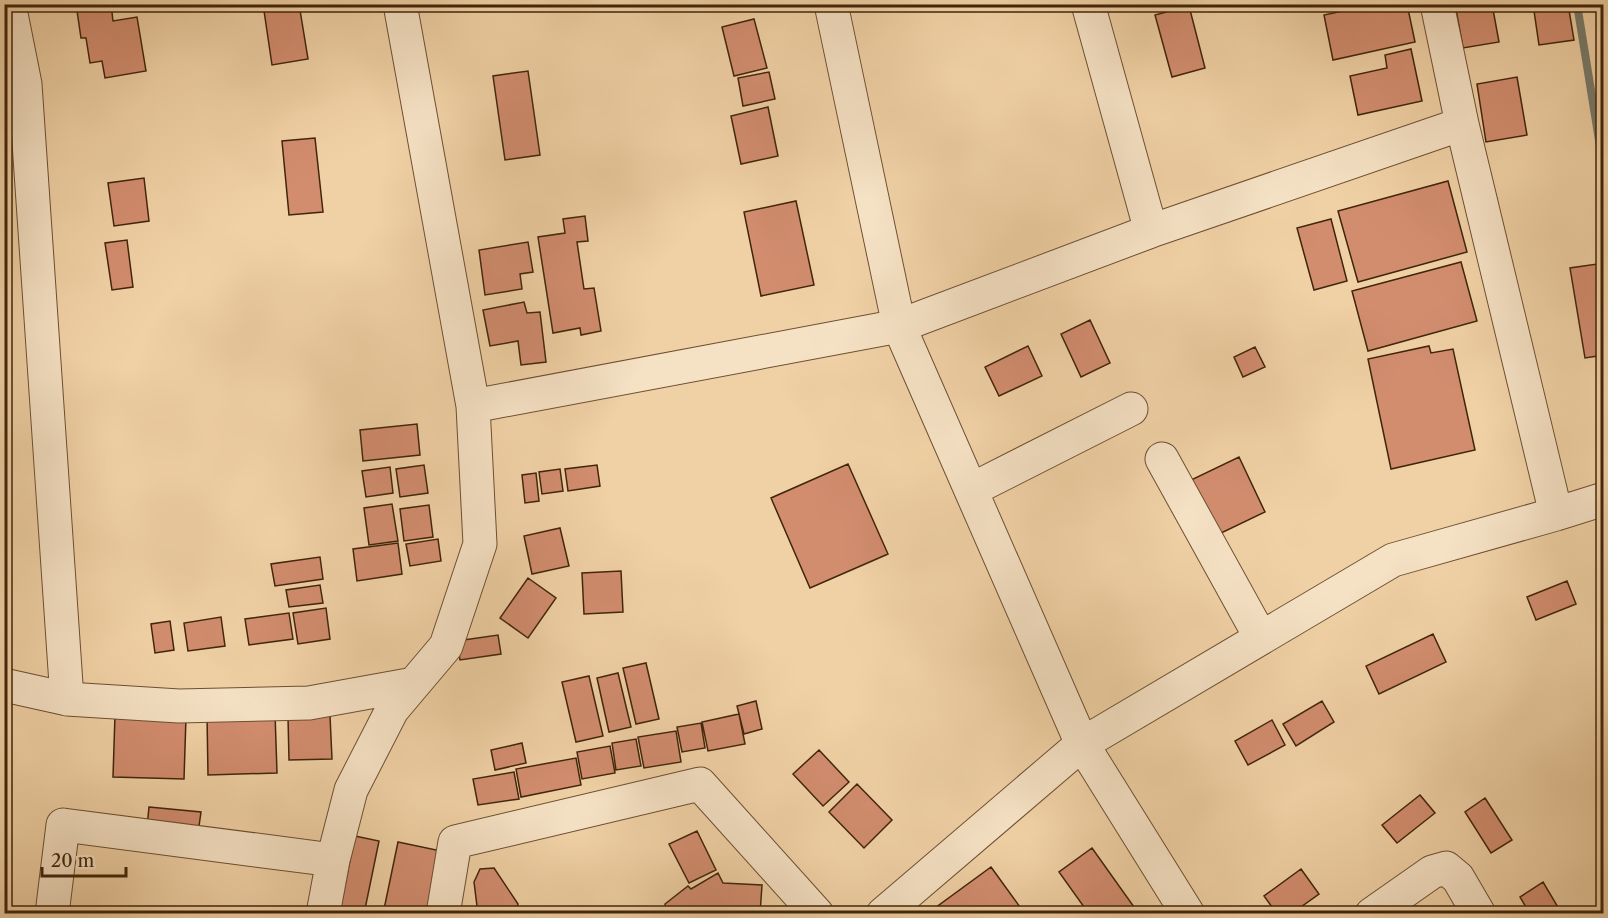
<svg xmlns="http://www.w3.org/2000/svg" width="1608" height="918" font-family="'Libre Caslon Text',serif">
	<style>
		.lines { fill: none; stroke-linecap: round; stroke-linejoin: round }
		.stream { stroke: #777c6c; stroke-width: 8 }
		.building { fill: #d28d6f; stroke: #41250b; stroke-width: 1.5 }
		.minor-casing { stroke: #6d5032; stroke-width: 35 }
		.minor { stroke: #f5e1c4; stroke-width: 33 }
	</style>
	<rect width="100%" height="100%" fill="#f0d1a5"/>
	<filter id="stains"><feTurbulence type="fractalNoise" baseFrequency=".00333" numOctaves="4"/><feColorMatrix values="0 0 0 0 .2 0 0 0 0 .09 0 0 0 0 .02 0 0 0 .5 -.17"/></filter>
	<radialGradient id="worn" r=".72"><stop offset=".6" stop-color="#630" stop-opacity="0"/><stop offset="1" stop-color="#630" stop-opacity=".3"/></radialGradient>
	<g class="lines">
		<!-- stream -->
		<path class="stream" d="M1577,4L1604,171"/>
	</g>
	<!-- building -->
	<path class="building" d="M76,4H111L113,21L137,17L146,71L105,78L102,61L90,63L86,38H81Z
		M263,4H299L308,59L272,65Z
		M489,4H520L489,9Z
		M1375,4H1407L1415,42L1333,60L1324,15Z
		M1455,4H1492L1499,42L1463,48Z
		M1533,4H1568L1574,40L1539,45Z
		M1189,6L1205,68L1172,77L1155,15Z
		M754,19L767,68L734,76L722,27Z
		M1411,49L1422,101L1358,115L1350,76L1387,68L1385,55Z
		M528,71L540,155L505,160L493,76Z
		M769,72L775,99L743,106L738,78Z
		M1517,77L1527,135L1486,142L1477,84Z
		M768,107L778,156L741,164L731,116Z
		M315,138L323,212L289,215L282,141Z
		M144,178L149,221L114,226L108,183Z
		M1448,181L1467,252L1358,282L1338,211Z
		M796,201L814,285L761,296L744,212Z
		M585,216L588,241L577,242L584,289L594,288L601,331L581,335L580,328L553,333L538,237L565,233L563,219Z
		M1331,219L1347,281L1314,290L1297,228Z
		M127,240L133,287L112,290L105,243Z
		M528,242L533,272L520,274L522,289L485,295L479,250Z
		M1461,262L1477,321L1368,351L1352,291Z
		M1604,263V355L1585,358L1570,268Z
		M524,302L527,313L540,312L546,362L521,365L518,341L490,346L483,310Z
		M1090,320L1110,363L1081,377L1061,334Z
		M1028,346L1042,376L999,396L985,367Z
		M1429,346L1431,353L1453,349L1475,450L1391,469L1368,359Z
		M1255,347L1265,367L1243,377L1234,357Z
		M417,424L420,455L363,461L360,430Z
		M1239,457L1265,512L1217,535L1191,480Z
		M848,464L888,554L810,588L771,498Z
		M424,465L428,493L400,497L396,469Z
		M597,465L600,486L568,491L565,469Z
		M390,467L393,493L366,497L362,471Z
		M560,469L563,491L542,494L539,472Z
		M536,473L539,501L525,503L522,475Z
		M392,504L398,541L369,545L364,508Z
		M429,505L433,537L404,541L400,509Z
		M560,528L569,566L532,574L524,536Z
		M438,539L441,561L410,566L406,544Z
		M398,543L402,574L357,581L353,549Z
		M320,557L323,579L275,586L271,564Z
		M621,571L623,612L584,614L582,573Z
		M528,578L556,598L528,638L500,618Z
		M1567,581L1576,604L1536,620L1527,597Z
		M320,585L323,603L289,607L286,590Z
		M326,608L330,639L298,644L293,613Z
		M289,613L293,639L249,645L245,619Z
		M221,617L225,646L188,651L184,623Z
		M170,621L174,650L155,653L151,624Z
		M1433,634L1446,662L1379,694L1366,666Z
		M498,635L501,654L460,660L457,641Z
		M646,663L659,719L636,724L623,668Z
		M618,673L631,727L609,732L597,678Z
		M589,676L603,736L576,742L562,682Z
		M756,701L762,729L744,734L737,706Z
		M1322,701L1334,722L1296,746L1283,724Z
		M275,713L277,773L208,775L207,715Z
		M739,714L745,744L708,751L702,722Z
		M115,715L186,717L184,779L113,777Z
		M330,716L332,759L289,760L288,717Z
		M1272,720L1285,745L1248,765L1235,741Z
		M701,723L705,748L682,752L677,727Z
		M676,731L681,762L644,768L638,737Z
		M636,739L641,766L616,770L612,743Z
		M522,743L526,763L495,770L491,750Z
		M610,746L615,773L582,779L577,752Z
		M819,750L849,782L823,806L793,774Z
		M576,758L581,785L521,797L516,769Z
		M514,772L519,799L478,805L473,779Z
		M857,784L892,820L864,848L829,812Z
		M1420,795L1435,813L1397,843L1382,825Z
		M1485,798L1512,840L1491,853L1465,812Z
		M149,807L201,812L198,833L147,827Z
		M697,831L716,870L689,883L669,844Z
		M355,836L379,841L364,914H339Z
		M398,842L446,852L433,914H383Z
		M1092,848L1139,914H1089L1059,872Z
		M991,867L1025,914H939L935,908Z
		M494,868L518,904L516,914H478L474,882L480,869Z
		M1301,869L1319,894L1291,914H1277L1264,896Z
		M718,873L723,883L762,885L760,914H666L665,904L688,886L691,889Z
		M1543,882L1562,914H1530L1520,897Z"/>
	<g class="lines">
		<!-- minor casing -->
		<g class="minor-casing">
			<path id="minor" d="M9,4L25,84L67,699
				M831,4L899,326L1082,744L1188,914
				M1088,4L1151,231
				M1437,4L1462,124L1556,514
				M473,406L899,326L1151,231L1462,124
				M1162,459L1261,638
				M971,490L1131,409
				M4,685L67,699L179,706L309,703L414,684
				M52,914L63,825L333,860
				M323,914L333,860L351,790L392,710L446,646L480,544L473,406L400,4
				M443,914L455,842L700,784L817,914
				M883,914L1082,744L1393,560L1556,514L1604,499
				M1372,914L1432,872L1446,868L1458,878L1479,914"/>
		</g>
		<!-- minor -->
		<use href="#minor" class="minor"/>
	</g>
	<!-- margin -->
	<rect width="1608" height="918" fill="none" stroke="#f0d1a5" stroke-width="24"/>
	<rect x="6" y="6" width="1596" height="906" fill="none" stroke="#41250b" stroke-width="3"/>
	<rect x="12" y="12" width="1584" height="894" fill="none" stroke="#41250b" stroke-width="1.5"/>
	<!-- scale -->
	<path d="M42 867v9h84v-9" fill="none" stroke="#41250b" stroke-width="3"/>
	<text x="51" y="867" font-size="18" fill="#41250b" stroke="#f5e1c4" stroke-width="4.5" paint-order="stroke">20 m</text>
	<rect width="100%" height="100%" filter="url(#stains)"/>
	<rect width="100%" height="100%" fill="url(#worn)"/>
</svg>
